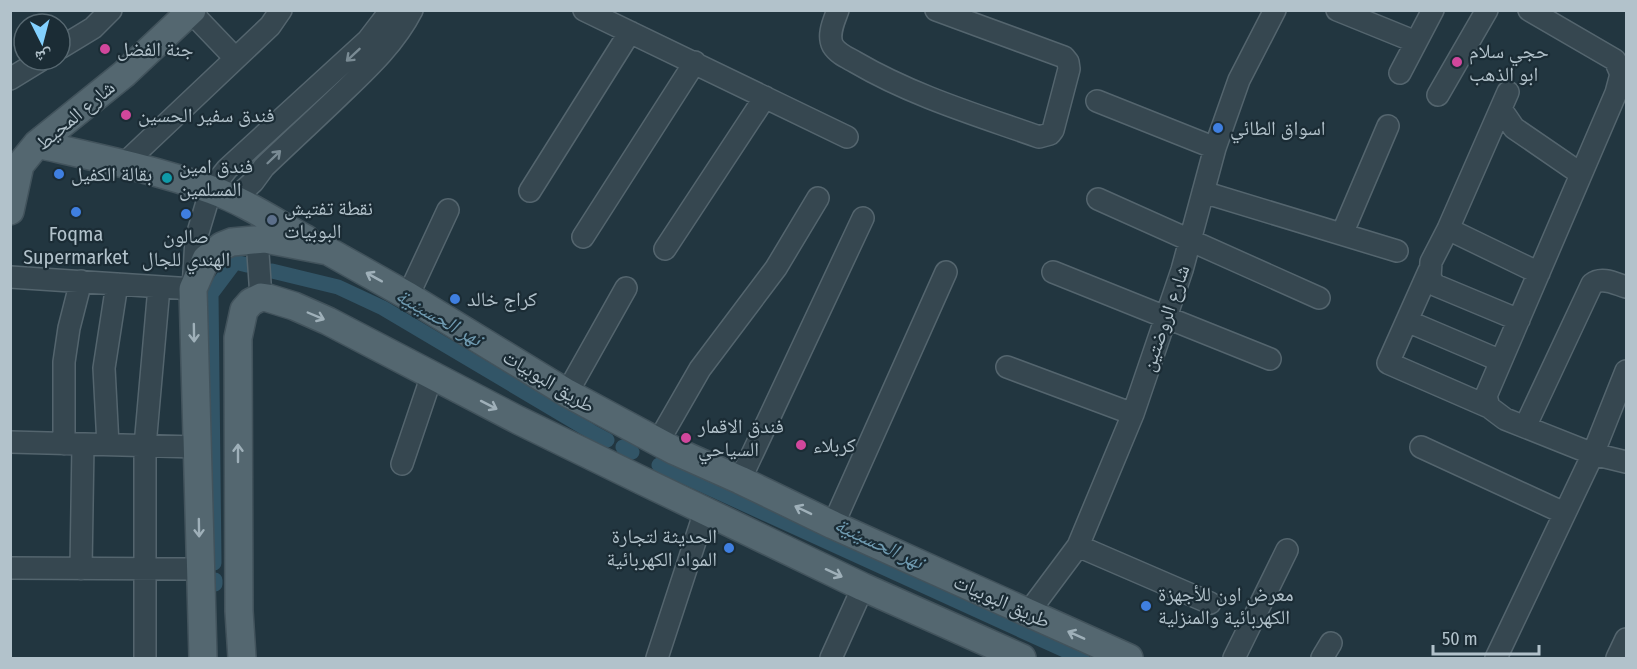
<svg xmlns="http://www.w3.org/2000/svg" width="1637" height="669" font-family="'Fira Sans Condensed','Noto Naskh Arabic',sans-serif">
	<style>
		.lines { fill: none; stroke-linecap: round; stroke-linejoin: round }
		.canal { stroke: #325567; stroke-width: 15 }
		.minor-casing { stroke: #54656e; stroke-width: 24 }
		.major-casing { stroke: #42535c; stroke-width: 30 }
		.minor { stroke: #364750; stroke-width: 21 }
		.major { stroke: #546770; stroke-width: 27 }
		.oneway { stroke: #7a8b94 }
		.oneway2 { stroke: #9fb0b9 }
		.hotel-dot { fill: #d1479c; stroke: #1b2c35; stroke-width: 2 }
		.shop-dot { fill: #3f7fe0; stroke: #1b2c35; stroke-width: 2 }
		.culture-dot { fill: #0f9aa8; stroke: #1b2c35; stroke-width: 2 }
		.service-dot { fill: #5c6f8a; stroke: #1b2c35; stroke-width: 2 }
		.labels { text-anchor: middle; stroke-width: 4.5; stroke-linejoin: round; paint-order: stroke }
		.poi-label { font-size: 20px; fill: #b2c2cb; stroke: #1b2c35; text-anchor: start }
		.street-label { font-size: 20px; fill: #b2c2cb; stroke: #1b2c35 }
		.water-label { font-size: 21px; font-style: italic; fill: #709bb1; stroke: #1b2c35 }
	</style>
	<rect width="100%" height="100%" fill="#223640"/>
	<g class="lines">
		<!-- canal -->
		<path class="canal" d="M272,271L338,287L383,308L592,432L607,440
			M623,447L632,452
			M659,465L1082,658
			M214,563L211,294L235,262L247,265
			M215,584V580"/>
		<!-- minor casing -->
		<g class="minor-casing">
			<path id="minor" d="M584,10L847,137
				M838,10C834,21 827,35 833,46C838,54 848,58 855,62C913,96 977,115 1039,137L1050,134L1053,130L1069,69L1068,62L1064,57L936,10
				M1337,10L1416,42
				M1529,10L1615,60L1621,74L1616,93L1486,396L1489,407L1505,419L1593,454L1626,462
				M191,12L235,58
				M60,48L93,28L111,10
				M1400,73L1433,10
				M10,79L41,60
				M1508,92L1448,229L1431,262L1430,278L1435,285L1519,320
				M1438,95L1487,10
				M1097,101L1215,148
				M1501,109L1514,128L1581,174
				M123,165L270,26L281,10
				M530,191L630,32
				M1203,192L1397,251
				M234,199L253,182L264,167C288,144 313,121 338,97C365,71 394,45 412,10
				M1098,199L1319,298
				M1448,229L1539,273
				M1342,234L1388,126
				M583,237L695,62
				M257,239L261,297
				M665,249L765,97
				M1429,271L1388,363L1489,407
				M1053,272L1270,359
				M10,277L193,289L196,239L211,189L227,169L368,40L391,10
				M408,296L448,210
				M1407,321L1501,361
				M1007,367L1133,414
				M567,393L626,288
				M1525,427L1592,284C1602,276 1616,284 1626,287
				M10,442L197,447
				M658,442L700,369L776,268L818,198
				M64,444V362L69,328L81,281
				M108,445L104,368L117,284
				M1421,447L1564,513
				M402,464L432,375
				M740,480L863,218
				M833,525L946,272
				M1078,546L1210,603
				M10,568L199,569
				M81,569L83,444
				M1028,613L1078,546L1133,414L1182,270L1215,148L1239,80L1275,10
				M145,658V446L159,287
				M657,658L705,511
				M831,658L863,587
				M1234,658L1287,550
				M1322,658L1331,643
				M1496,658L1593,454L1626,371
				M1617,658L1626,639"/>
		</g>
		<!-- major casing -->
		<g class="major-casing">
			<path id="major" d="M37,144C94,157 157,170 212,190C245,202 275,222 306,239
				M10,211L20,165L37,144L124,74L192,10
				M203,658L193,289L206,259L222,246L232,242L265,239L328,251L408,296L567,393L675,451L740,480L833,525L1129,658
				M242,658L239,611L238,338L244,310L251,302L261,297L268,298L294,306L328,321L518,420L643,481L863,587L1022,658"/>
		</g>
		<!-- minor -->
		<use href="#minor" class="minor"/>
		<!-- major -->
		<use href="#major" class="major"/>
	</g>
	<!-- one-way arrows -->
	<defs><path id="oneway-shaft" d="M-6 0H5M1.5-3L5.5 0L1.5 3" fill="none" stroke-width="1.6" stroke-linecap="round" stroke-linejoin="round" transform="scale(1.5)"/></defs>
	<g class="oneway">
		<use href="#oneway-shaft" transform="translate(353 55) rotate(137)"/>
		<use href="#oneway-shaft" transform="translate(274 157) rotate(-44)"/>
	</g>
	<g class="oneway2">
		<use href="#oneway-shaft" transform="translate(374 277) rotate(-151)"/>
		<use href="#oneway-shaft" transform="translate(316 316) rotate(23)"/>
		<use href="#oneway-shaft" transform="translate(194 333) rotate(89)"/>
		<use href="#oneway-shaft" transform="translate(489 405) rotate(27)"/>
		<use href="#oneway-shaft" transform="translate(238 453) rotate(-90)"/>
		<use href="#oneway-shaft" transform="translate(803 510) rotate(-154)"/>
		<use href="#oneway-shaft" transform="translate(199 528) rotate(89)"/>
		<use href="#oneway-shaft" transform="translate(834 573) rotate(25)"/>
		<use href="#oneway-shaft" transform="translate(1076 635) rotate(-156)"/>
	</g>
	<!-- markers -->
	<g class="hotel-dot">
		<circle cx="105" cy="49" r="6"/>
		<circle cx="1457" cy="62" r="6"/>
		<circle cx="126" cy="115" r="6"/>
		<circle cx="686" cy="438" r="6"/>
		<circle cx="801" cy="445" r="6"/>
	</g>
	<g class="shop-dot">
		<circle cx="1218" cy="128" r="6"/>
		<circle cx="59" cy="174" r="6"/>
		<circle cx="76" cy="212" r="6"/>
		<circle cx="186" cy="214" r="6"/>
		<circle cx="455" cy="299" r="6"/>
		<circle cx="729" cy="548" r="6"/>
		<circle cx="1146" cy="606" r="6"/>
	</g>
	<circle class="culture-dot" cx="167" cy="178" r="6"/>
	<circle class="service-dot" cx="272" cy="220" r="6"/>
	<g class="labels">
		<!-- poi labels -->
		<g class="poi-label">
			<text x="117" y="56">جنة الفضل</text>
			<text x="1469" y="58">حجي سلام<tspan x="1469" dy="23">ابو الذهب</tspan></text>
			<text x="138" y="122">فندق سفير الحسين</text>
			<text x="1230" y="135">اسواق الطائي</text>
			<text x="179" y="173">فندق امين<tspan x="179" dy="23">المسلمين</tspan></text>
			<text x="71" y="181">بقالة الكفيل</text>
			<text x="284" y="215">نقطة تفتيش<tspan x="284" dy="23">البوبيات</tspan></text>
			<text x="76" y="241" text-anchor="middle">Foqma<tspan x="76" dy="23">Supermarket</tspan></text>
			<text x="186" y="243" text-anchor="middle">صالون<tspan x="186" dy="23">الهندي للجال</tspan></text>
			<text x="467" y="306">كراج خالد</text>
			<text x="698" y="433">فندق الاقمار<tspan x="698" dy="23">السياحي</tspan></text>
			<text x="813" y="452">كربلاء</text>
			<text x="717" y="543" text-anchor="end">الحديثة لتجارة<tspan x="717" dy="23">المواد الكهربائية</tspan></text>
			<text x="1158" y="601">معرض اون للأجهزة<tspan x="1158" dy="23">الكهربائية والمنزلية</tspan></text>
		</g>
		<!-- street labels -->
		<g class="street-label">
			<text transform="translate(75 115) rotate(-40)" y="7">شارع المحيط</text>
			<text transform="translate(1165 318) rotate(-71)" y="7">شارع الروضتين</text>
			<text transform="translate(549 381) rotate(31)" y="7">طريق البوبيات</text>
			<text transform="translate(1002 601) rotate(24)" y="7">طريق البوبيات</text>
		</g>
		<!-- water labels -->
		<g class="water-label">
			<text transform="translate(439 317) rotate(30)" y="7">نهر الحسينية</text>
			<text transform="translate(879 543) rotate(25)" y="7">نهر الحسينية</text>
		</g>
	</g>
	<!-- border -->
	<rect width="1637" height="669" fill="none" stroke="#b2c2cb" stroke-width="24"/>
	<!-- north arrow -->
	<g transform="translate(42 42) rotate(174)"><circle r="28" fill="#1b2c35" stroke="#576871" stroke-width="1.5"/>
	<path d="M0-4.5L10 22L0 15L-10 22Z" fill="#83d1ff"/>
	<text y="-9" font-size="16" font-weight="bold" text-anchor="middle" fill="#b2c2cb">ش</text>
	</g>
	<!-- scale -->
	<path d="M1433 645v9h106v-9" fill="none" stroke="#b2c2cb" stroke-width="3"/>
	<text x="1442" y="645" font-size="18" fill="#b2c2cb" stroke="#1b2c35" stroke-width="4.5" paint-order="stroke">50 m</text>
</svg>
